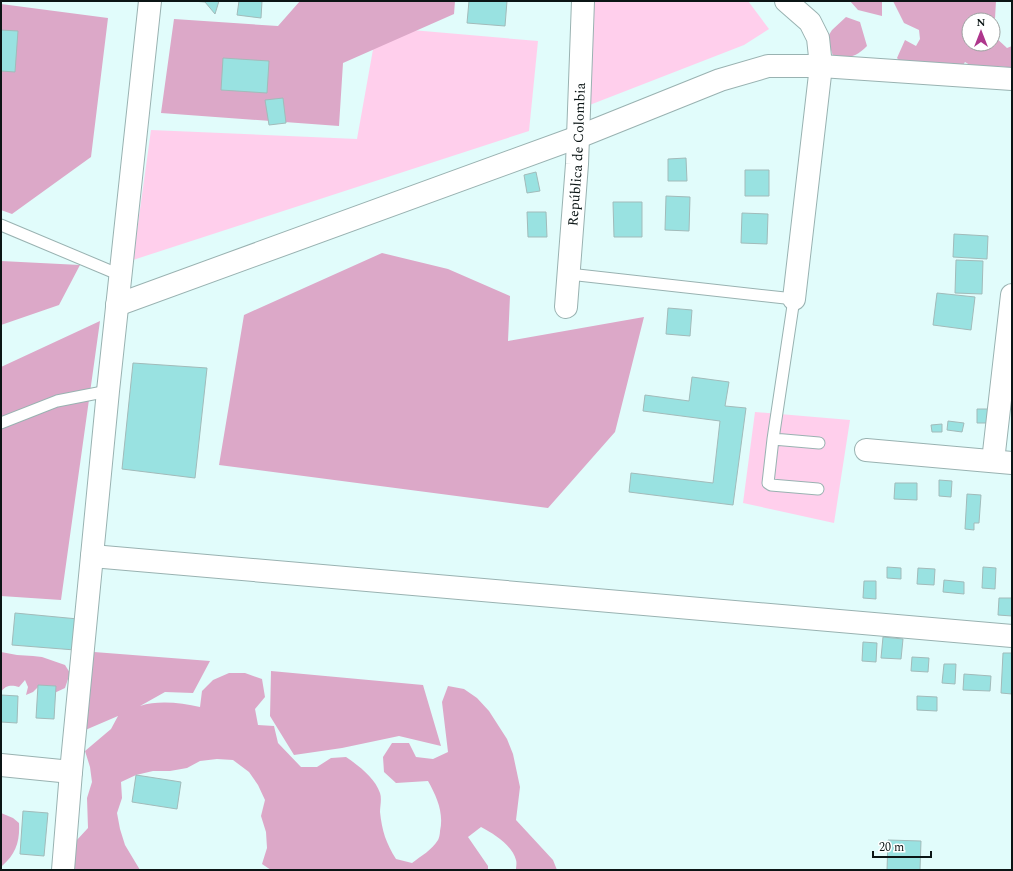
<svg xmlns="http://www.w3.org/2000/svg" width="1013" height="871" font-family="Spectral,serif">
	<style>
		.green { fill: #ffcfec }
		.forest { fill: #dca8c8; fill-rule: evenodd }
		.building { fill: #99e2e1; stroke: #a2bbba }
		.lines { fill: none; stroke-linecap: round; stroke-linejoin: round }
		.service-casing { stroke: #99b2b1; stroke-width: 13 }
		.minor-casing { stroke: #99b2b1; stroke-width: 24 }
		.service { stroke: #fff; stroke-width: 11 }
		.minor { stroke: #fff; stroke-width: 22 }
		.labels { text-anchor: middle; stroke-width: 3; stroke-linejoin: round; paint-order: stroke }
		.street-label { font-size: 14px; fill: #0b1515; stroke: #fff }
	</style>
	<rect width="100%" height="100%" fill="#e1fcfb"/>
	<!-- green -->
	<path class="green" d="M591,1H748L769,29L744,45L587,106Z
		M377,27L538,41L529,131L133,260L151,130L357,139Z
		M755,412L850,420L834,523L743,503Z"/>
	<!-- forest -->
	<path class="forest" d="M300,1H455L454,14L343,63L339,126L161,113L174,19L278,26Z
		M850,1H882V16L858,10Z
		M893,1H996L994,36L1007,48L1012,46V69L1007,67L995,66L990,74L978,70L965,62L959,71L901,63L897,58L905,40L916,46L920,39L919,30L904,23ZM969,20H993V44H969Z
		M1,4L108,18L91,157L12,214L1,210Z
		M846,17L860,22L867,46C855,58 849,58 833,56L827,38L832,30Z
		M382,253L448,269L510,296L508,341L644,317L615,432L548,508L219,465L244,315Z
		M1,261L80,265L59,305L1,325Z
		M100,321L61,600L1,596V367Z
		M1,652L17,655L33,656L42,657L65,665L70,673L65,688L50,695L39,686L33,692L26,695L28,687L25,680L19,687C11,685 6,685 1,692Z
		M94,652L210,661L193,693L165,692L140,706C159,700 181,703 200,707L202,691L213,680L229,673H245L262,679L265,697L255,709L258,725L274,726L278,743L301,767H317L331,758L346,757C359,766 375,778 380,793C382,799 380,806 380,812C382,831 386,843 396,859L412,863C421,856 432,850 438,840C439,838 440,834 440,831C444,813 437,797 428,781L396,783L384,772L383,757L392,743H409L416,757L433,759L448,752L442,702L448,686L464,689L477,698L489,711L507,739L513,754L520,787L516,820L553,860L557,870H516C516,867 517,863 516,860C512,845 494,834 481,827L468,837L488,866V870H271L262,864L267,848L266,832L261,816L265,800L258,785L249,772L233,760L217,759L200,761L187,768L170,771H153L136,775L121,782L122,798L117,813L120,829L125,845L140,870H59L76,841L88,828L87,798L92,782L90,767L85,751L111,729L118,716L83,731Z
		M271,671L423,685L441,746L399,736L342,748L294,755L270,716Z
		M1,813L13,818L19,823C20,841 16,854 2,866H1Z"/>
	<!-- building -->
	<path class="building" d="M192,1H219L215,14L205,2Z
		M239,1H262L261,18L237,15Z
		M469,1H507L505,26L467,23Z
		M1,30L18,31L15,72L1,71Z
		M223,58L269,61L267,93L221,90Z
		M283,98L286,123L269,125L265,100Z
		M686,158L687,181H668V159Z
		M745,170H769V196H745Z
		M536,172L540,191L527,193L524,175Z
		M666,196L690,197L689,231L665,230Z
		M613,202H642V237H614Z
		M527,212H546L547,237H528Z
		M742,213L768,214L767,244L741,243Z
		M954,234L988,236L987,259L953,257Z
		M956,260L983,261L982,294L955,293Z
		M937,293L975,297L971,330L933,325Z
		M668,308L692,310L690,336L666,334Z
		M133,363L207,368L195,478L122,469Z
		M692,377L729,382L725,406L746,408L733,505L629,492L631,473L713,483L720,421L643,411L645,395L689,401Z
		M977,409H991V423H977Z
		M948,421L964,423L962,432L947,430Z
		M942,424V432H932L931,425Z
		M939,480L952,481L951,497L939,496Z
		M895,483H917V500L894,499Z
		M967,494L981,495L979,523H974V530L965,529Z
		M887,567L901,568V579L887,578Z
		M983,567L996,568L995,589L982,588Z
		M918,568L935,569L934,585L917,584Z
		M944,580L964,582V594L943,592Z
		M864,581H876V599L863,598Z
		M999,598H1012V616L998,615Z
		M15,613L78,619L75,650L12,645Z
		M883,637L903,639L901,659L881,658Z
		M863,642L877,643L876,662L862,661Z
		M1003,653H1012V694L1001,693Z
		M912,657L929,658L928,672L911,671Z
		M944,664H956L955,684L942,683Z
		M964,674L991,676L990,691L963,690Z
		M38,685L56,686L54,719L36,718Z
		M1,695L18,696L17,723L1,722Z
		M917,696L937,697V711L917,710Z
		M136,775L181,782L177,809L132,802Z
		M23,811L48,813L44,856L20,854Z
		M888,840L921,841L920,870H887Z"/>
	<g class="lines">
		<!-- service casing -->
		<g class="service-casing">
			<path id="service" d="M1,225L120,275
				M569,274L794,299L773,439L768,483L771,485L818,489
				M1,423L57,401L108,391
				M773,439L819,443"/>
		</g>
		<!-- minor casing -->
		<g class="minor-casing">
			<g id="minor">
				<path d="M786,1L810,22L818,38L821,66L794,299"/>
				<path d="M117,305L578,137L720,80L768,66H821L1012,79"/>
				<path id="s1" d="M566,307L577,164L583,1"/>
				<path d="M866,450L1012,463"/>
				<path d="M993,461L1012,295"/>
				<path d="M92,556L1012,636"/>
				<path d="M1,765L71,772"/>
				<path d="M63,870L71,772L108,391L150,1"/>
			</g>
		</g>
		<!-- service -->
		<use href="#service" class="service"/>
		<!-- minor -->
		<use href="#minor" class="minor"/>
	</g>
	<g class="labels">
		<!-- street labels -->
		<g class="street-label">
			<text dy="5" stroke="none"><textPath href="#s1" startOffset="153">República de Colombia</textPath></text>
		</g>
	</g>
	<!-- border -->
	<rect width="1013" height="871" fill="none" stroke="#0b1515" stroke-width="4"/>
	<!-- north arrow -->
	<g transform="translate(981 32)"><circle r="19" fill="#ffffff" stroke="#9da1a1"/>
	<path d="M0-3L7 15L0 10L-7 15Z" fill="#ae368c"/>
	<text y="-6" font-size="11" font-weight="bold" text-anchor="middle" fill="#0b1515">N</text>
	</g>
	<!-- scale -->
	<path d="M873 851v6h58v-6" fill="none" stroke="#0b1515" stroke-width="2"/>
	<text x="879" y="851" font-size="12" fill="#0b1515" stroke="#ffffff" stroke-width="3" paint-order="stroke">20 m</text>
</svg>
